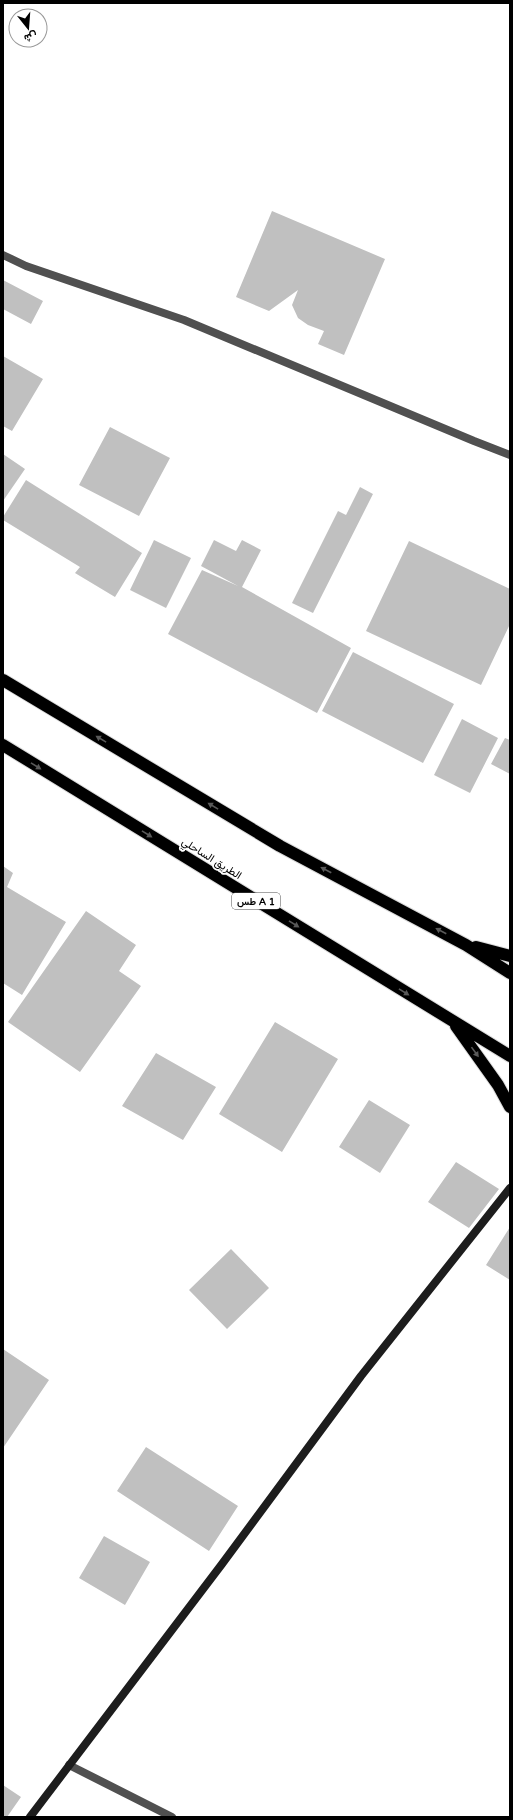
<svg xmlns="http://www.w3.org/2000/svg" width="513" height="1820" font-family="'Varela Round',Vazirmatn,sans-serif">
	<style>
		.building { fill: #c0c0c0 }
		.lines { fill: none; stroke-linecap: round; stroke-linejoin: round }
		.highway-casing { stroke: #dbdbdb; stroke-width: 14 }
		.street { stroke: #505050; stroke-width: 8 }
		.secondary { stroke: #1d1d1d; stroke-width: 8 }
		.highway { stroke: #000; stroke-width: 12 }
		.oneway { fill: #595959 }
		.labels { text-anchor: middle; stroke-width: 3.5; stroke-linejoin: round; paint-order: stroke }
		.shield { fill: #fff; stroke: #4c4c4c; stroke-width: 1 }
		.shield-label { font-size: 10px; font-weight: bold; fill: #000 }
		.street-label { font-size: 11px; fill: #000; stroke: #fff }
	</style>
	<rect width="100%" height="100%" fill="#fff"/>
	<!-- building -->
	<path class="building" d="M272,211L385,259L344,355L318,344L324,331L308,325L298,318L292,305L298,290L269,311L236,297Z
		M3,280L43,301L31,324L3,309Z
		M3,356L43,379L12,431L3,426Z
		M110,427L170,458L139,516L79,485Z
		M3,454L25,469L3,501Z
		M26,480L142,553L115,597L75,573L80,567L3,520V517Z
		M360,487L373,494L313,613L292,603L338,511L346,515Z
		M154,540L191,558L166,608L130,590Z
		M214,540L236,551L242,540L261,550L242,587L351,648L317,713L168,634L202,570L238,586L201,566Z
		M409,541L510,589V624L481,685L366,631Z
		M353,652L454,704L423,763L322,711Z
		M462,719L498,738L470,793L434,775Z
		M505,738L510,740V774L491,764Z
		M3,866L13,873L7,887L66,922L22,995L3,983Z
		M86,911L136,945L119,971L141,986L80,1072L8,1022Z
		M275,1022L338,1059L282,1152L219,1114Z
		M156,1053L216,1087L183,1140L122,1106Z
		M369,1100L410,1125L380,1173L339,1147Z
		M456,1162L499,1189L469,1228L428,1202Z
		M510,1227V1280L486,1265Z
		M231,1249L269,1288L227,1329L189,1290Z
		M3,1349L49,1380L3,1448Z
		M146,1447L238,1506L209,1551L117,1491Z
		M104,1536L150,1562L125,1605L79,1578Z
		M3,1785L21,1797L7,1817H3Z"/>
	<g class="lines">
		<!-- highway casing -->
		<g class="highway-casing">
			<path id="highway" d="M3,680L280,846L466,945L510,973
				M3,745L510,1056
				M476,947L510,956
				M456,1026L498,1085L510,1107"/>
		</g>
		<!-- street -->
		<path class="street" d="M3,255L26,266L184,320L474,441L510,455
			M69,1765L172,1817"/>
		<!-- secondary -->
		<path class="secondary" d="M30,1817L222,1564L361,1376L510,1188"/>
		<!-- highway -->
		<use href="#highway" class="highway"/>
	</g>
	<!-- one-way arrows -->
	<defs><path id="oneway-solid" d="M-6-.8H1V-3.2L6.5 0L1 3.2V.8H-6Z"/></defs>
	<g class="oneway">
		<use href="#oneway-solid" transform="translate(101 739) rotate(-149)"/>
		<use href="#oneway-solid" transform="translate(36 766) rotate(32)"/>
		<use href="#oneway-solid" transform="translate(213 806) rotate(-149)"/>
		<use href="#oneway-solid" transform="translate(147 834) rotate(32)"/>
		<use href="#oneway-solid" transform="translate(326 870) rotate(-152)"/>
		<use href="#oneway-solid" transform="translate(294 924) rotate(32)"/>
		<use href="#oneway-solid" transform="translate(441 931) rotate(-152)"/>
		<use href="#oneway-solid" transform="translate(404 992) rotate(32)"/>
		<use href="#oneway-solid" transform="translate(475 1052) rotate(54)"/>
	</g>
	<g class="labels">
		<!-- shield labels -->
		<rect class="shield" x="232" y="893" width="48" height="16" rx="3"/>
		<g class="shield-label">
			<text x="256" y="905">طس A 1</text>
		</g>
		<!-- street labels -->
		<g class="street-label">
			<text transform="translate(212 858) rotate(32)" y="4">الطريق الساحلي</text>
		</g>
	</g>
	<!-- border -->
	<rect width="513" height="1820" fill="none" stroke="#000000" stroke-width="8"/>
	<!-- north arrow -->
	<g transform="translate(28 28) rotate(163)"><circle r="19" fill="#ffffff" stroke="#999999"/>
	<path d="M0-3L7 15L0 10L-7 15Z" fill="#000000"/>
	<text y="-6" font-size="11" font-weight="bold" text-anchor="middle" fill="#000000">ش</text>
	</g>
</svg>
